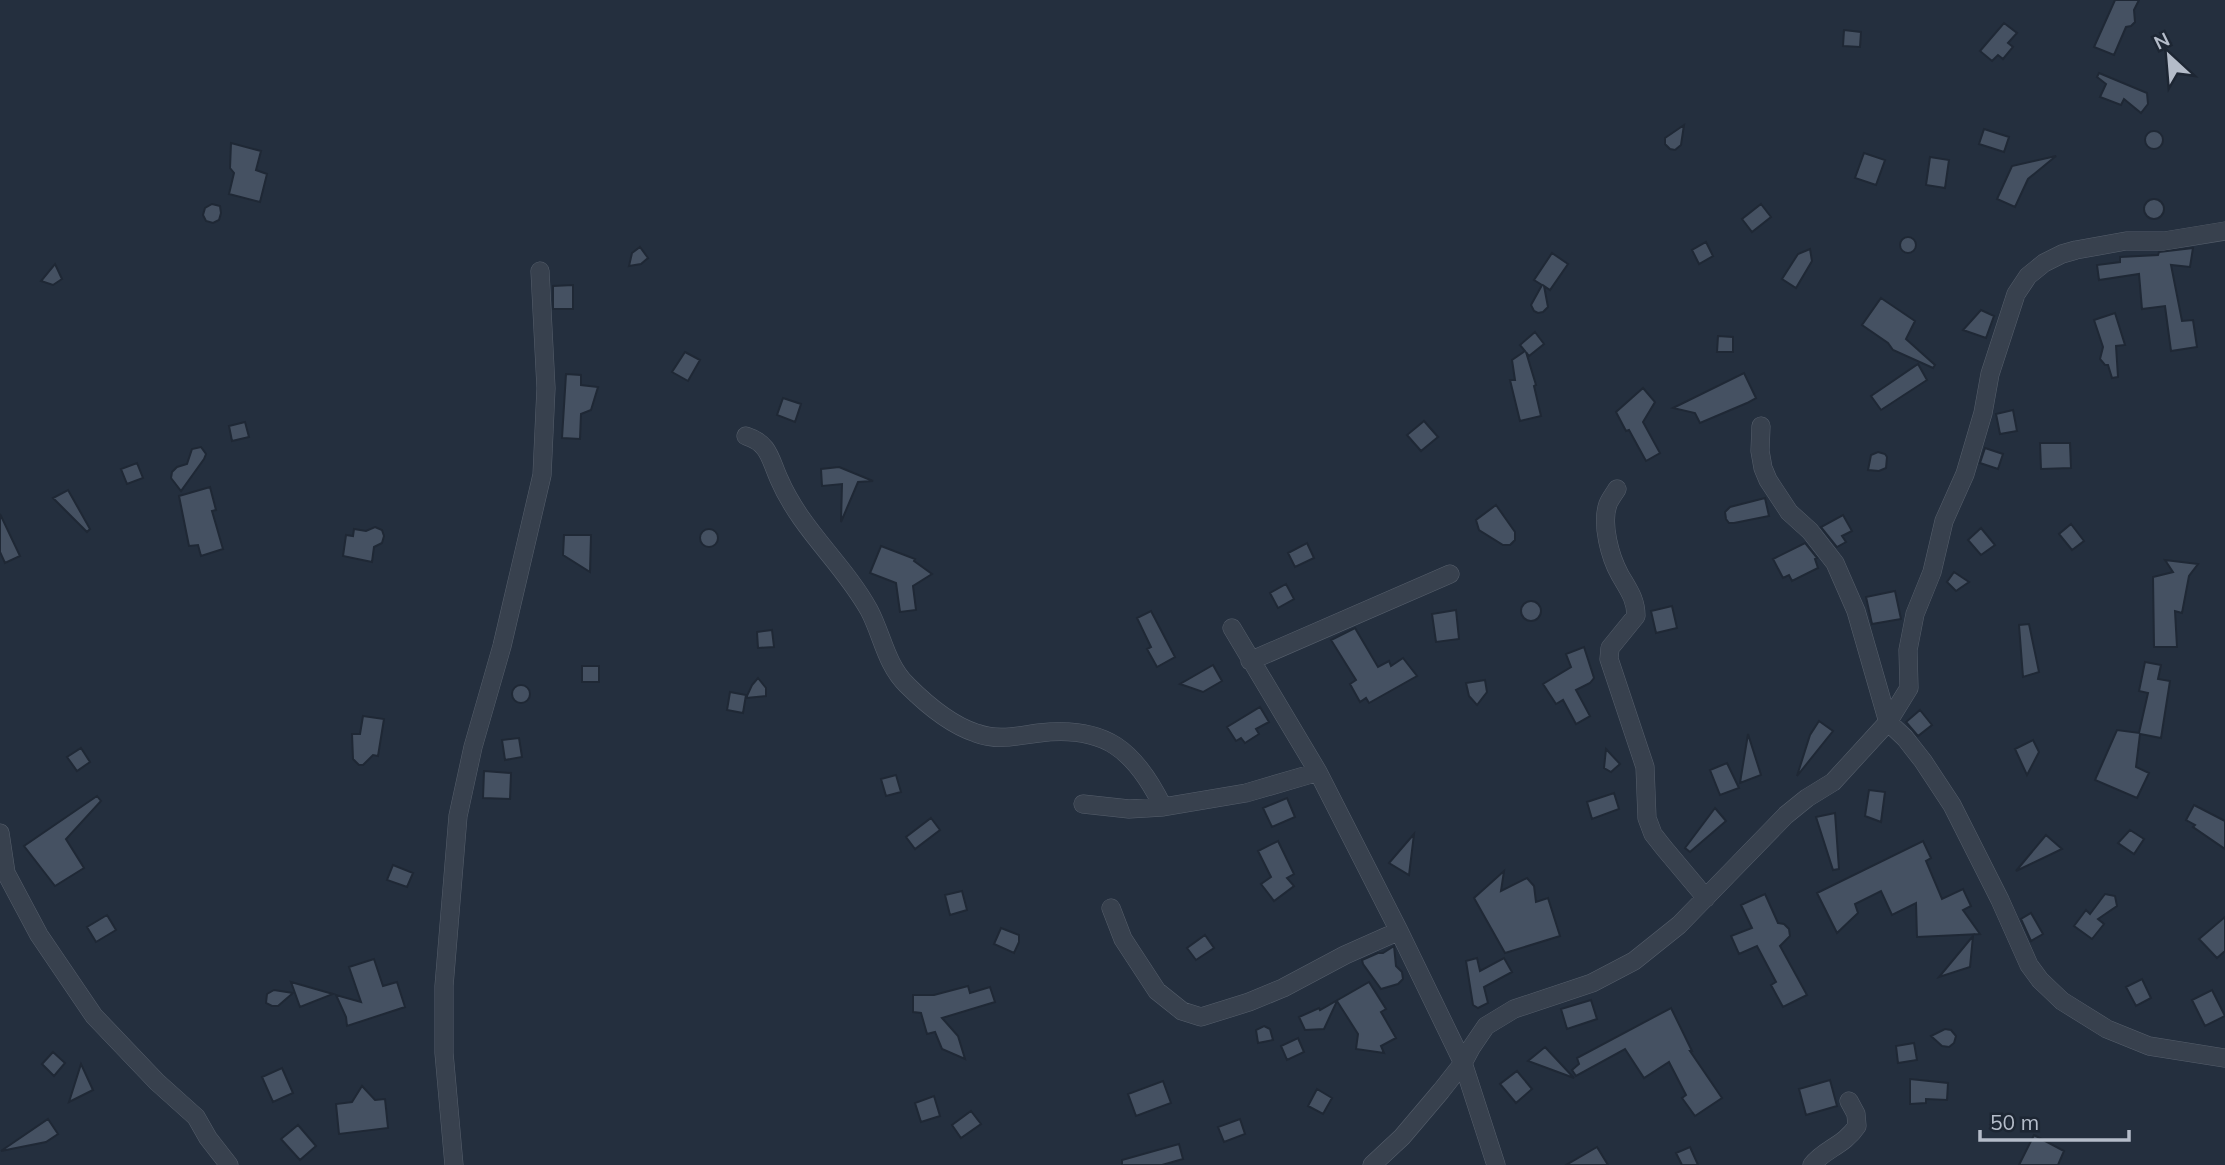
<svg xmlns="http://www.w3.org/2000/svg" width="2225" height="1165" font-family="Mulish,sans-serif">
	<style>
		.building { fill: #455162; stroke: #1f2835; stroke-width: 2 }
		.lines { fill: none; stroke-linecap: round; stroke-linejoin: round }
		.minor-casing { stroke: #565f6c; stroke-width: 19 }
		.minor { stroke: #38414e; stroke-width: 18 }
	</style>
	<rect width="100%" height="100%" fill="#242f3e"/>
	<!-- building -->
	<path class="building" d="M2115,0H2139L2134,10L2135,22L2131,26L2126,27L2114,55L2094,47Z
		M2004,23L2017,33L2008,43L2013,47L2003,59L1998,55L1992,61L1980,51Z
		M1844,30L1861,32L1860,47L1843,46Z
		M2099,73L2147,93L2148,104L2141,113L2124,99L2121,105L2100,97L2106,84L2097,77Z
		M1684,125L1681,145L1675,150L1670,149L1665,144V138Z
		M1984,129L2009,137L2004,152L1979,144Z
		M2145 140a9 9 0 1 1 18 0a9 9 0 1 1-18 0Z
		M231,143L261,151L256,170L267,174L260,202L229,194L234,173L230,168Z
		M1864,153L1885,160L1876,185L1855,178Z
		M2056,156L2028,179L2015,207L1997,199L2012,166Z
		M1930,157L1949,160L1945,188L1926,185Z
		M2144 209a10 10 0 1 1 20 0a10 10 0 1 1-20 0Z
		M212,204L220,206L221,213L219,220L213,223L206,221L203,215L205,208Z
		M1761,204L1771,217L1752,232L1742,219Z
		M1900 245a8 8 0 1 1 16 0a8 8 0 1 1-16 0Z
		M1706,242L1713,256L1699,264L1692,250Z
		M640,247L648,258L641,264L629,266L632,253Z
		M2193,248L2190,267L2171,265L2182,321L2193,320L2197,347L2171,351L2165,306L2142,309L2139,274L2099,280L2097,265L2120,262V257L2158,255L2159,252Z
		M1810,249L1812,261L1796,288L1782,279L1798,254Z
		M1552,253L1568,264L1550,290L1544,286L1548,307L1543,312L1538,313L1534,311L1531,305L1542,285L1534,280Z
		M55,264L62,279L53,285L41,281Z
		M573,285V309H553V286Z
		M1881,298L1915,321L1906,339L1935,365L1933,368L1893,350L1888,343L1862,325Z
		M1981,310L1994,316L1986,338L1963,330Z
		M2115,313L2125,345L2116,346L2118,377L2112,378L2108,365H2105L2100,359L2103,347L2094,320Z
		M1535,332L1544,344L1529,356L1526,352L1536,385L1534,386L1541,416L1520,421L1510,380H1515L1512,360L1525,351L1520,345Z
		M1718,336L1733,337V352H1717Z
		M685,352L700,360L688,381L672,372Z
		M1918,364L1927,380L1881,410L1871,396Z
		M1744,373L1756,398L1747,403L1700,423L1695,413L1673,408Z
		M566,374L581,375V385L598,387L591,410L581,414L580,439L562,438Z
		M1643,388L1655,402L1643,422L1660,453L1646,461L1629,430L1626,431L1616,412Z
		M783,398L801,404L795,422L777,415Z
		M2013,410L2017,431L2000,434L1996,414Z
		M1424,421L1438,437L1421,451L1407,435Z
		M245,422L249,437L232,441L229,426Z
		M2040,443H2070L2071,468L2041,469Z
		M201,447L206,454L204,459L181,491L171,478L172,472L177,467L187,464L192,449Z
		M1985,448L2003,454L1998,469L1980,463Z
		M1878,452L1885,454L1887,457L1886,468L1879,471L1868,470L1871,455Z
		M137,463L143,478L127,484L121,469Z
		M839,467L873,481L858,482L841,522L842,484L822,486L821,469Z
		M210,487L216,510L212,511L223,549L201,556L198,545L189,546L179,496Z
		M68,490L90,529L87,532L53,498Z
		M1765,498L1769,516L1734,523H1729L1726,519L1725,512L1730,507Z
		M1496,505L1515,532V540L1510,545H1503L1479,530L1476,520Z
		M0,514L20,556L5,563L0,552Z
		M1843,515L1852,531L1842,536L1846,542L1837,547L1821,527Z
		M2071,524L2084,541L2072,550L2059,534Z
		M375,527L382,530L384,536L382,543L374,547L372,562L343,556L346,535L353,536L354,529L366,531Z
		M1981,528L1995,545L1981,555L1968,540Z
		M700 538a9 9 0 1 1 18 0a9 9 0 1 1-18 0Z
		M564,535H591L590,572L563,555Z
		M1307,543L1314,558L1295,567L1288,553Z
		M1805,543L1817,558L1815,559L1818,568L1792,581L1789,575L1783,578L1773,559Z
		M881,546L915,559L914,561L932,574L913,586L916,610L900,612L896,583L870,573Z
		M2165,560L2198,564L2189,576L2182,613L2175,611L2177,647H2154L2153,577L2173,572Z
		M1954,572L1969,582L1956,591L1947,582Z
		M1286,584L1294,599L1278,608L1270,593Z
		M1895,591L1901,619L1872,624L1866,597Z
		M1521 611a10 10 0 1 1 20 0a10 10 0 1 1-20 0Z
		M1672,606L1677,628L1656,633L1651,611Z
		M1456,610L1459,639L1436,642L1432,614Z
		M1151,611L1175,657L1157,667L1147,649L1151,647L1137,618Z
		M2029,624L2039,672L2023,677L2019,625Z
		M1355,628L1378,667L1389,661L1391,666L1403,658L1417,676L1369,703L1366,698L1360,702L1350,684L1356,680L1331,640Z
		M772,630L774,647L758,648L757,632Z
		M1584,647L1594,678L1590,683L1576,690L1590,716L1576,724L1563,700L1556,704L1543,684L1571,667L1566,654Z
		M2145,662L2161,665L2158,679L2170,681L2161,738L2140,734L2136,767L2149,773L2137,798L2095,780L2117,730L2139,733L2148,693L2139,691Z
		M1213,665L1222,681L1203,692L1180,684Z
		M582,666H599V682H582Z
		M758,678L766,688V696L746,698L752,685Z
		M1485,680L1487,692L1477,705L1469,696L1466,683Z
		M512 694a9 9 0 1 1 18 0a9 9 0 1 1-18 0Z
		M730,692L746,695L743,713L727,710Z
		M1260,707L1269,722L1256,729L1259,734L1245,743L1241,738L1236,741L1227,727Z
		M1920,710L1932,725L1918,736L1906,722Z
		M363,716L384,719L378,756L373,755L363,765H359L353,759L352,734H360Z
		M1819,721L1833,731L1797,776L1810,735Z
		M1748,734L1761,775L1740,783Z
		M519,738L522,757L505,760L502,740Z
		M2033,740L2039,752L2027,775L2015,749Z
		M81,748L90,762L77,771L67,757Z
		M1606,749L1620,764L1611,772L1604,768Z
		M1727,763L1739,788L1720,795L1710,770Z
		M484,771L511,773L510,799L483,798Z
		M896,775L901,792L886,796L881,779Z
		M1869,790L1885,792L1881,822L1865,816Z
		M1614,793L1619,809L1592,819L1587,802Z
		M97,796L101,801L66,839L84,868L55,886L24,846Z
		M1287,798L1295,817L1272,827L1263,808Z
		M2194,805L2225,821V849L2193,827L2195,825L2186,820Z
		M1715,808L1726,821L1690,852L1685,848Z
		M1835,813L1839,869L1833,870L1816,817Z
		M931,818L940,830L915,849L906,837Z
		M2130,830L2144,839L2134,854L2118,843Z
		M1414,834L1409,875L1389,863Z
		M2046,835L2062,849L2016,871Z
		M1278,841L1294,874L1287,878L1294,886L1274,901L1261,884L1271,877L1258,851Z
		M1923,841L1931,858L1926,861L1942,899L1963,889L1971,906L1963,910L1980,934L1917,937L1916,903L1892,915L1881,891L1855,904L1858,913L1837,933L1817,893Z
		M393,865L413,873L407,887L387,880Z
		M1504,871L1501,891L1527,878L1534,886L1536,902L1548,898L1560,936L1505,953L1474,898Z
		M962,891L967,910L950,915L945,895Z
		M1765,894L1778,923L1784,924L1789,929L1790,936L1780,946L1807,995L1783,1007L1771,985L1776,982L1757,946L1739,954L1731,936L1752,928L1741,905Z
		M2105,894L2115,896L2117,906L2098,919L2104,924L2092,939L2074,926L2086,910L2090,914Z
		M2031,913L2043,934L2031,941L2021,919Z
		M107,915L116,930L96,942L87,927Z
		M2225,917V951L2217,958L2199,939Z
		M1001,928L1019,935V942L1014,953L994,944Z
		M1205,935L1214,948L1196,960L1187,948Z
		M1973,936L1970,967L1939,977Z
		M1394,946L1396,966L1402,972L1403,979L1398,984L1381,989L1363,964L1362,960L1378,953H1383Z
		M1477,958L1480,971L1504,958L1512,972L1484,987L1488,1003L1478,1008L1473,1005L1466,961Z
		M374,959L383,986L397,982L405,1007L347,1026L346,1017L336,995L361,1002L349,967Z
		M2142,979L2151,998L2136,1006L2126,987Z
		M291,982L333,994L300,1007Z
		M1369,982L1386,1009L1381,1012L1396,1038L1381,1046L1384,1053L1356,1049L1358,1034L1337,1001L1324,1029L1305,1030L1299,1017L1319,1008L1320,1010Z
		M968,986L970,993L990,987L995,1002L942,1018L958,1036L965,1059L942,1049L935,1032L927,1034L921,1013L913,1012V995H934Z
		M274,990L293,993L278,1006H272L266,1003L267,994Z
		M2212,990L2225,1016L2205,1026L2192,1000Z
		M1591,1000L1597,1019L1567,1029L1561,1009Z
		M1671,1008L1692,1051H1690L1722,1098L1695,1116L1682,1098L1686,1095L1669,1062L1644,1078L1625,1049L1576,1076L1572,1070L1579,1064L1577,1058Z
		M1264,1026L1270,1029L1273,1040L1258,1043L1256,1030Z
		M1945,1029L1951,1030L1956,1036L1954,1043L1949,1047L1942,1046L1931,1036Z
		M1298,1038L1304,1052L1287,1060L1281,1046Z
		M1914,1043L1917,1060L1898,1063L1896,1046Z
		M1545,1047L1574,1078L1528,1061Z
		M53,1052L65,1063L54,1076L42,1064Z
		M81,1064L93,1090L69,1102Z
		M282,1068L293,1093L273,1102L262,1077Z
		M1517,1071L1532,1089L1516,1103L1500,1084Z
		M1910,1079L1948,1083L1947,1100L1926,1099V1103L1910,1104Z
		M1830,1080L1837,1106L1806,1115L1799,1089Z
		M1163,1081L1171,1103L1136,1116L1128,1094Z
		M362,1086L375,1100L385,1099L388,1128L339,1134L336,1104L352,1102Z
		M1317,1089L1332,1098L1323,1114L1308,1106Z
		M934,1096L940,1116L921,1122L915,1103Z
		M971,1111L981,1124L961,1138L952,1125Z
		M48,1119L58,1134L46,1142L1,1151Z
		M1240,1119L1245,1134L1224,1142L1218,1127Z
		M298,1125L316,1146L300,1160L281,1139Z
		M2034,1135L2064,1151L2058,1165H2019Z
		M1179,1144L1183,1159L1162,1165H1122V1160Z
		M1597,1147L1608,1165H1566Z
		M1690,1147L1698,1165H1682L1676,1153Z"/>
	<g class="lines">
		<!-- minor casing -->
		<g class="minor-casing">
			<path id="minor" d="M1761,426L1760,451L1763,468L1768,480L1789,512L1810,531L1835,563L1856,611L1888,722L1905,738L1923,761L1952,805L2000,900L2029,965L2040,980L2062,1001L2107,1029L2149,1046L2225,1058
				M746,436C769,443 770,459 779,479C801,530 843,563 869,610C882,634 886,665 907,685C926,704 951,725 976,733C997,741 1017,736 1039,733C1105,725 1135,750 1163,807
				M1617,489C1614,494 1610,499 1608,504C1601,524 1610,557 1620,575C1628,589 1636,599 1636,616L1610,648L1609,659L1645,767L1647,818L1653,834L1664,848L1706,898
				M1232,628L1318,772L1399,931L1463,1063L1496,1165
				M1250,661L1450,574
				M1083,804L1129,809L1163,807L1246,793L1318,772
				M0,833L6,873L39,935L94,1016L157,1082L196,1117L208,1138L229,1165
				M1111,908L1123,939L1157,991L1182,1011L1201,1017L1249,1002L1283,988L1345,955L1399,931
				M454,1165L444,1053V986L458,816L473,747L502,646L542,475L546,388L540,271
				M1372,1165L1402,1137L1441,1091L1463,1063L1471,1048L1486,1026L1514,1009L1592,983L1634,961L1679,925L1786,815L1807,798L1833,782L1888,722L1909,688L1908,650L1915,614L1932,572L1944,521L1965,474L1983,413L1990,374L2016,294L2028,276L2044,263L2062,254L2076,250L2126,241H2164L2225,231
				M1812,1165C1824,1149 1844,1146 1857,1126L1856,1114L1849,1101"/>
		</g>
		<!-- minor -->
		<use href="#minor" class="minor"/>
	</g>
	<!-- north arrow -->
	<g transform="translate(2169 56) rotate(334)" stroke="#1d2633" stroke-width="5" paint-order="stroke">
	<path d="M0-5L12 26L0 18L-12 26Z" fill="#b4bcc9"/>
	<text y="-10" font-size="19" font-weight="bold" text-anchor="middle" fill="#b4bcc9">N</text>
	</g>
	<!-- scale -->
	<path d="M1980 1130v10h149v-10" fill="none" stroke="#b4bcc9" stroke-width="3.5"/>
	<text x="1990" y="1130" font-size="21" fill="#b4bcc9" stroke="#1d2633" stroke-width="5" paint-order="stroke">50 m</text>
</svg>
